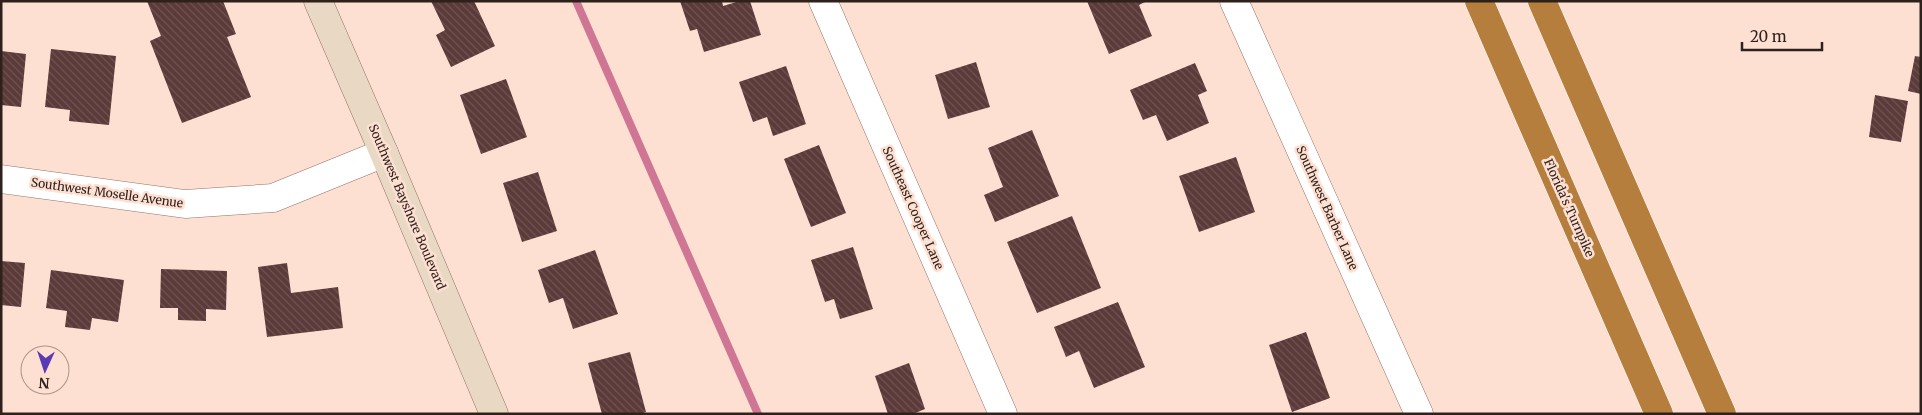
<svg xmlns="http://www.w3.org/2000/svg" width="1922" height="415" font-family="Merriweather,serif">
	<style>
		.lines { fill: none; stroke-linecap: round; stroke-linejoin: round }
		.stream { stroke: #ce7694; stroke-width: 8 }
		.building { fill: url(#building-back-hatch) }
		.street-casing { stroke: #947465; stroke-width: 29 }
		.secondary-casing { stroke: #947465; stroke-width: 29 }
		.highway-casing { stroke: #fff; stroke-width: 29 }
		.street { stroke: #fff; stroke-width: 28 }
		.secondary { stroke: #e9d8c4; stroke-width: 28 }
		.highway { stroke: #b57e3c; stroke-width: 28 }
		.labels { text-anchor: middle; stroke-width: 5; stroke-linejoin: round; paint-order: stroke }
		.street-label { font-size: 12px; fill: #2e211b; stroke: #fee0d3 }
	</style>
	<defs>
		<pattern id="building-back-hatch" width="6" height="6" patternUnits="userSpaceOnUse" patternTransform="scale(1.25)"><rect width="6" height="6" fill="#5b3a39"/><path d="M-1 5l2 2M0 0l6 6M5-1l2 2" fill="none" stroke="#6f5453"/></pattern>
	</defs>
	<rect width="100%" height="100%" fill="#fee0d3"/>
	<g class="lines">
		<!-- stream -->
		<path class="stream" d="M576,1L758,414"/>
	</g>
	<!-- building -->
	<path class="building" d="M147,1H223L236,34L227,37L251,97L182,123L150,41L161,36Z
		M431,1H474L495,46L451,67L436,35L445,30Z
		M680,1H722L723,6L740,1H750L761,35L704,52L697,29L690,31Z
		M1087,1H1147L1139,5L1152,36L1109,54Z
		M51,49L116,56L109,125L69,121L70,110L45,107Z
		M1,51L26,54L21,107L1,105Z
		M1915,56L1921,57V94L1908,91Z
		M976,62L990,107L948,119L935,75Z
		M1195,63L1207,91L1198,95L1209,123L1167,141L1156,115L1143,120L1130,90Z
		M786,66L806,124L773,136L767,117L753,122L739,82Z
		M506,79L527,137L481,154L460,95Z
		M1875,95L1908,101L1901,142L1869,137Z
		M1032,130L1059,196L995,222L984,195L1003,187L988,148Z
		M819,145L846,213L811,227L784,159Z
		M1236,157L1255,212L1199,232L1179,176Z
		M538,172L557,231L522,242L503,183Z
		M1072,216L1101,288L1037,313L1007,242Z
		M853,247L873,309L840,319L834,299L825,302L811,260Z
		M595,250L618,314L573,329L563,298L549,303L538,270Z
		M1,261L25,263L21,307L1,305Z
		M287,263L291,293L338,287L343,328L267,337L258,267Z
		M161,269L227,271L226,310L206,309V321L178,320V308H160Z
		M51,270L124,280L118,322L92,318L90,330L65,327L67,311L46,308Z
		M1118,302L1145,367L1094,388L1079,351L1066,357L1054,327Z
		M1306,332L1330,398L1292,412L1269,345Z
		M630,352L646,412L640,414H602L588,363Z
		M909,363L925,409L913,414H888L875,376Z"/>
	<g class="lines">
		<!-- street casing -->
		<g class="street-casing">
			<path id="street" d="M823,1L1003,414
				M1234,1L1419,414
				M1,179L185,204L273,198L384,153"/>
		</g>
		<!-- secondary casing -->
		<g class="secondary-casing">
			<path id="secondary" d="M318,1L384,153L494,414"/>
		</g>
		<!-- highway casing -->
		<g class="highway-casing">
			<path id="highway" d="M1479,1L1659,414
				M1542,1L1722,414"/>
		</g>
		<!-- street -->
		<use href="#street" class="street"/>
		<!-- secondary -->
		<use href="#secondary" class="secondary"/>
		<!-- highway -->
		<use href="#highway" class="highway"/>
	</g>
	<g class="labels">
		<!-- street labels -->
		<g class="street-label">
			<text transform="translate(107 193) rotate(8)" y="4">Southwest Moselle Avenue</text>
			<text transform="translate(407 207) rotate(67)" y="4">Southwest Bayshore Boulevard</text>
			<text transform="translate(913 208) rotate(66)" y="4">Southeast Cooper Lane</text>
			<text transform="translate(1327 208) rotate(66)" y="4">Southwest Barber Lane</text>
			<text transform="translate(1569 208) rotate(66)" y="4">Florida's Turnpike</text>
		</g>
	</g>
	<!-- border -->
	<rect width="1922" height="415" fill="none" stroke="#2e211b" stroke-width="5"/>
	<!-- north arrow -->
	<g transform="translate(45 370) rotate(183)"><circle r="24" fill="#fee0d3" stroke="#ab9489"/>
	<path d="M0-4L9 19L0 12L-9 19Z" fill="#5a3bb3"/>
	<text y="-8" font-size="14" font-weight="bold" text-anchor="middle" fill="#2e211b">N</text>
	</g>
	<!-- scale -->
	<path d="M1742 42v8h80v-8" fill="none" stroke="#2e211b" stroke-width="2.5"/>
	<text x="1750" y="42" font-size="15" fill="#2e211b" stroke="#fee0d3" stroke-width="4" paint-order="stroke">20 m</text>
</svg>
